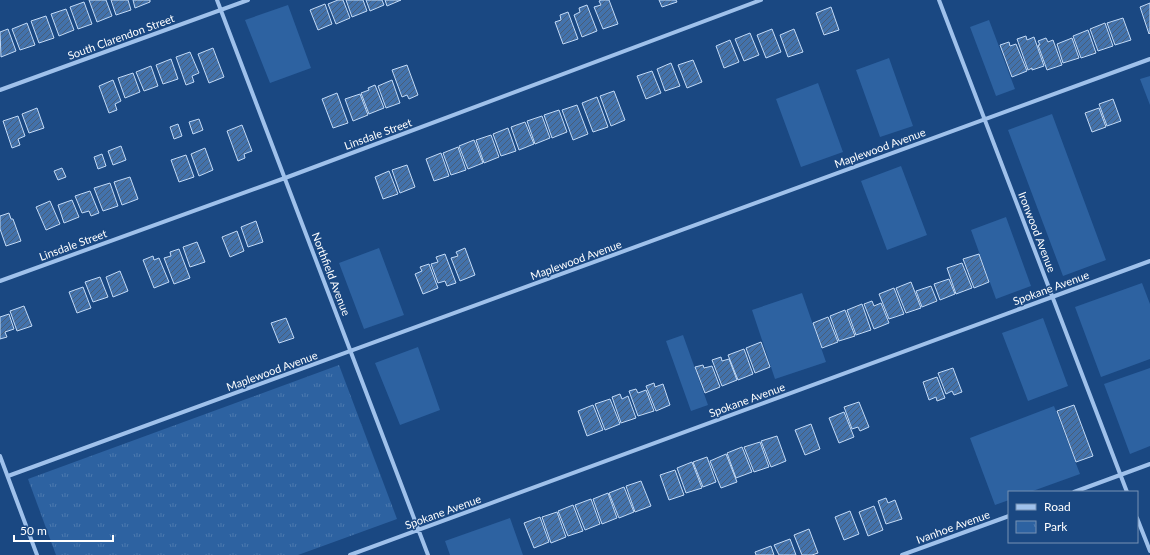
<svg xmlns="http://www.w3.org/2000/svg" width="1150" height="555" font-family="Lato,sans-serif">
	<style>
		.grass { fill: #2d62a1 }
		.park { fill: url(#park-tufts) }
		.building { fill: url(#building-hatch); stroke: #c3dbf8 }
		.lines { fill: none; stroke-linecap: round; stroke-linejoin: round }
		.street { stroke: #9fc1eb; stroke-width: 4 }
		.labels { text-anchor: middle; stroke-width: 3; stroke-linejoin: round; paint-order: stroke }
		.street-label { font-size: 11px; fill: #fff; stroke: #1a4882 }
	</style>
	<defs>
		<pattern id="park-tufts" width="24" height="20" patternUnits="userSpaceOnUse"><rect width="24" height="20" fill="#2d62a1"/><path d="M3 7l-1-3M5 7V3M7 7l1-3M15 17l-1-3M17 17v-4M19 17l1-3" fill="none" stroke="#4c7aaf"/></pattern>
		<pattern id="building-hatch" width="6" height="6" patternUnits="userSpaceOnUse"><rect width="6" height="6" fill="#4372ab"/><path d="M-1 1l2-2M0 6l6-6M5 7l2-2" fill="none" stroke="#485d77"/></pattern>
	</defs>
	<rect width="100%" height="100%" fill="#1a4882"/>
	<!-- grass -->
	<path class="grass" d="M288,5L311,68L270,83L245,20Z
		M989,20L1015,89L996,96L970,27Z
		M889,58L913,126L880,137L856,70Z
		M1150,76V105L1140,79Z
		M818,83L843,152L801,167L776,99Z
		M1052,114L1106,260L1063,276L1008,130Z
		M901,166L927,235L887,250L861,181Z
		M1006,217L1031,286L996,299L971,230Z
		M379,248L404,315L364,329L339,263Z
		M1142,283L1150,304V359L1101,377L1075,307Z
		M802,293L826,362L775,379L752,310Z
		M1043,318L1068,386L1028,401L1002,333Z
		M683,335L708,405L691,411L666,341Z
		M418,347L440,410L400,425L375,363Z
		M1150,368V446L1130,454L1104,384Z
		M1054,406L1080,474L1030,492H1009V500L995,505L970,438Z
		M510,518L523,555H450L445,541Z"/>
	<!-- park -->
	<path class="park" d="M339,365L397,519L298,555H56L28,479Z"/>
	<!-- building -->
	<path class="building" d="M89,0H106L112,16L97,22Z
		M111,0H128L131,10L116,15Z
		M133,0H150V2L135,8Z
		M338,0H343L350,18L336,24L328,4Z
		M346,0H363L367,11L352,17Z
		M366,0H382L384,5L370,11Z
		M385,0H401L387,6Z
		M601,0H609L618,24L603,29L594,7L601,5L599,1Z
		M659,0H676L677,2L662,7Z
		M84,2L92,24L78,29L70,7Z
		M1150,3V33L1149,34L1140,7Z
		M325,4L332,24L318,30L310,10Z
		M587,5L597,31L582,37L574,15L580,12L579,8Z
		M831,7L839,30L824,35L816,13Z
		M66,9L74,30L59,36L51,14Z
		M568,12L578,39L563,44L555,22L561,20L560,15Z
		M46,16L54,38L39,43L31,21Z
		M1123,18L1131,40L1115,45L1107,23Z
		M27,23L35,45L20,50L12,29Z
		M1105,23L1113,46L1098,51L1090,29Z
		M8,29L16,51L1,57L0,32Z
		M772,29L781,52L766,58L757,35Z
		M794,29L803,52L788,57L780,35Z
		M1088,30L1096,53L1081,58L1073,36Z
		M750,33L759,55L744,61L735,39Z
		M1026,36L1027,40L1034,37L1044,66L1032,70V68L1028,70L1017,39Z
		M1046,38L1048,42L1053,40L1062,65L1047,70L1038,45H1040L1038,41Z
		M1072,38L1079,58L1063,63L1057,44Z
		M730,40L739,62L724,68L716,46Z
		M1009,42L1010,46L1016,44L1027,71L1012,77L1000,45Z
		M213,48L224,77L209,83L198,54Z
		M190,52L199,73L192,76L194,82L186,85L176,57Z
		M171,59L178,79L163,84L156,65Z
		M693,60L702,82L687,88L678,65Z
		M671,63L680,86L665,91L657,69Z
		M407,65L418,95L409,99L407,95L402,97L392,70Z
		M151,66L158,86L144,91L136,72Z
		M652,71L661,93L646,99L637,76Z
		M133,73L140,92L125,98L118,78Z
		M113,80L121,101L115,104L117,110L109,113L99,86Z
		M392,80L400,103L386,108L378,86Z
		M375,85L384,108L369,114L361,93L369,90L368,88Z
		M614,91L625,120L611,126L600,96Z
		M337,93L348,123L333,128L322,99Z
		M360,94L368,115L353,121L345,99Z
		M597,97L608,127L593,132L582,103Z
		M1113,99L1121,121L1107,126L1099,104Z
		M577,105L588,134L573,140L562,110Z
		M37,108L44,128L29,133L22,114Z
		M1099,108L1106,127L1092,132L1085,113Z
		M559,110L567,132L552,138L544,115Z
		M18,116L25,136L18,139L20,145L12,148L3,121Z
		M542,116L550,138L535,144L527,121Z
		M199,119L203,130L193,134L189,122Z
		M525,122L534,144L519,150L511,127Z
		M178,124L182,136L174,139L170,127Z
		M242,125L252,151L244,154L245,158L238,161L227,131Z
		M508,128L516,151L501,156L493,134Z
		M491,135L499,157L484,163L476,140Z
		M474,140L483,163L468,169L459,146Z
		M121,146L126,160L113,165L108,151Z
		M458,147L466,170L451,175L443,153Z
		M205,148L213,170L199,176L191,154Z
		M441,153L449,176L434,181L426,159Z
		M102,154L106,166L98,169L94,157Z
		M186,155L194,177L179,182L171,160Z
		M407,165L415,187L400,193L392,170Z
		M62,168L66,177L58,180L54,171Z
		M389,171L398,194L383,199L375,177Z
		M130,177L138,199L122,205L114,182Z
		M110,183L118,206L103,211L94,188Z
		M90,191L99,213L91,216L89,211L82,213L75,196Z
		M72,200L79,217L64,223L58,205Z
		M50,201L60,224L46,230L36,207Z
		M9,213L11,219H13L21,241L6,246L0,229V216Z
		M256,221L263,242L248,247L241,227Z
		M237,231L244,251L230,257L222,237Z
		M197,242L205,262L190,267L183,247Z
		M465,248L475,275L460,281L451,258L458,256L456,252Z
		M179,249L190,278L174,284L164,258L171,256L170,252Z
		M445,254L456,283L447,286L445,281L438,283L431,264L438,262L436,257Z
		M979,254L989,282L974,288L963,259Z
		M153,256L154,260L159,258L169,282L154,288L143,260Z
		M962,263L972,288L956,294L947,268Z
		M429,264L438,288L423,294L415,274L422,271L420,267Z
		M120,271L128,291L113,297L106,277Z
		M100,277L108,297L93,302L85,282Z
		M949,279L955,294L940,300L934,284Z
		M911,282L921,308L906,313L896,288Z
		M931,286L937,301L922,307L916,291Z
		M83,287L91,308L77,313L69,292Z
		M894,288L904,314L889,319L879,294Z
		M872,301L874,306L881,303L889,323L874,329L864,304Z
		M862,304L871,330L856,335L847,310Z
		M24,306L32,326L17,331L10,311Z
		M845,310L855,336L839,341L830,316Z
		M9,314L14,329L5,332L7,337L0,339V317Z
		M828,317L838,342L822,348L813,323Z
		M286,318L294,338L279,343L271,323Z
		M761,342L770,367L755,373L746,348Z
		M744,349L753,374L738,380L728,355Z
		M721,357L722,361L729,359L737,380L722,386L712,360Z
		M703,365L704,368L712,366L720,387L705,393L695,367Z
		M953,368L962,392L954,395L952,391L946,394L938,373Z
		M937,377L945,398L937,401L936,397L929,400L923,382Z
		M654,383L655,387L663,384L670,405L656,411L646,386Z
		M636,389L638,393L646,390L654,411L638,416L629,391Z
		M620,394L622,399L628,396L636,418L621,423L612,397Z
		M610,399L620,424L605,430L595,404Z
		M859,402L869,427L860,431L858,427L852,429L844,407Z
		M593,405L603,430L587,436L578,411Z
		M1074,405L1093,456L1076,462L1057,411Z
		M844,412L854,437L839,443L829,418Z
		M811,424L820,449L805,455L795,430Z
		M777,436L786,461L771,467L761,441Z
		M760,442L769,467L754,472L744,447Z
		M742,447L752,472L736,478L727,453Z
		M726,454L737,482L721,488L710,461Z
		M707,457L716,482L703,487L693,462Z
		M692,462L702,488L686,493L677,468Z
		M675,470L684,495L669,500L660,475Z
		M641,481L651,506L635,512L626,486Z
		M624,487L634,512L619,518L609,493Z
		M608,493L617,518L602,524L593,499Z
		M886,498L888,503L895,500L902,519L886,524L878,501Z
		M591,499L600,524L585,530L575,505Z
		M573,505L583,531L568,536L558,511Z
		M874,506L883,530L868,536L859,512Z
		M850,511L859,534L844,540L835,517Z
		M557,512L566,537L551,543L542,517Z
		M540,517L549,542L534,548L524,523Z
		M809,529L818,553L812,555H802L794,535Z
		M790,539L796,555H779L774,545Z
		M771,546L774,555H756L755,552Z"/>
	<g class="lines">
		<!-- street -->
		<path class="street" d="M217,0L428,555
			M939,0L1127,492
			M0,90L248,0
			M0,281L285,178L761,0
			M0,456L37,555
			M8,476L1150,59
			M1074,492L1150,464
			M1137,518L1150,551
			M350,555L1150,261
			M902,555L1009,516"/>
	</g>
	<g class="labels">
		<!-- street labels -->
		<g class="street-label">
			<text transform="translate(121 37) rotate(-20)" y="4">South Clarendon Street</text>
			<text transform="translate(378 134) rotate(-20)" y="4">Linsdale Street</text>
			<text transform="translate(880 148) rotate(-20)" y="4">Maplewood Avenue</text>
			<text transform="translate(1037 232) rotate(69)" y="4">Ironwood Avenue</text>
			<text transform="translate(73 245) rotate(-20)" y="4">Linsdale Street</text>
			<text transform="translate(576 260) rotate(-20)" y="4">Maplewood Avenue</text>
			<text transform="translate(331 274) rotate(69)" y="4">Northfield Avenue</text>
			<text transform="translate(1051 288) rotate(-20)" y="4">Spokane Avenue</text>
			<text transform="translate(272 371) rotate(-20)" y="4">Maplewood Avenue</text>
			<text transform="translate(747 400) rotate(-20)" y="4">Spokane Avenue</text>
			<text transform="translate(443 512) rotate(-20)" y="4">Spokane Avenue</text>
			<text transform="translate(953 527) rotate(-20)" y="4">Ivanhoe Avenue</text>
		</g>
	</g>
	<!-- legend -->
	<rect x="1008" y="491" width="130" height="52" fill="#1a4882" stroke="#7691b4"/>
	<rect x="1016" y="504" width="20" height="6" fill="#9fc1eb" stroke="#7691b4"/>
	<text x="1044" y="511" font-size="12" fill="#ffffff">Road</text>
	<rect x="1016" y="521" width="20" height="12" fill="url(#park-tufts)" stroke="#7691b4"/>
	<text x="1044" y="531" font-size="12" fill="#ffffff">Park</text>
	<!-- scale -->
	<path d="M14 535v6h99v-6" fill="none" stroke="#ffffff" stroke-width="2"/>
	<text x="20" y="535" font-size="12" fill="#ffffff" stroke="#1a4882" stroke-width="3" paint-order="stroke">50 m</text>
</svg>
